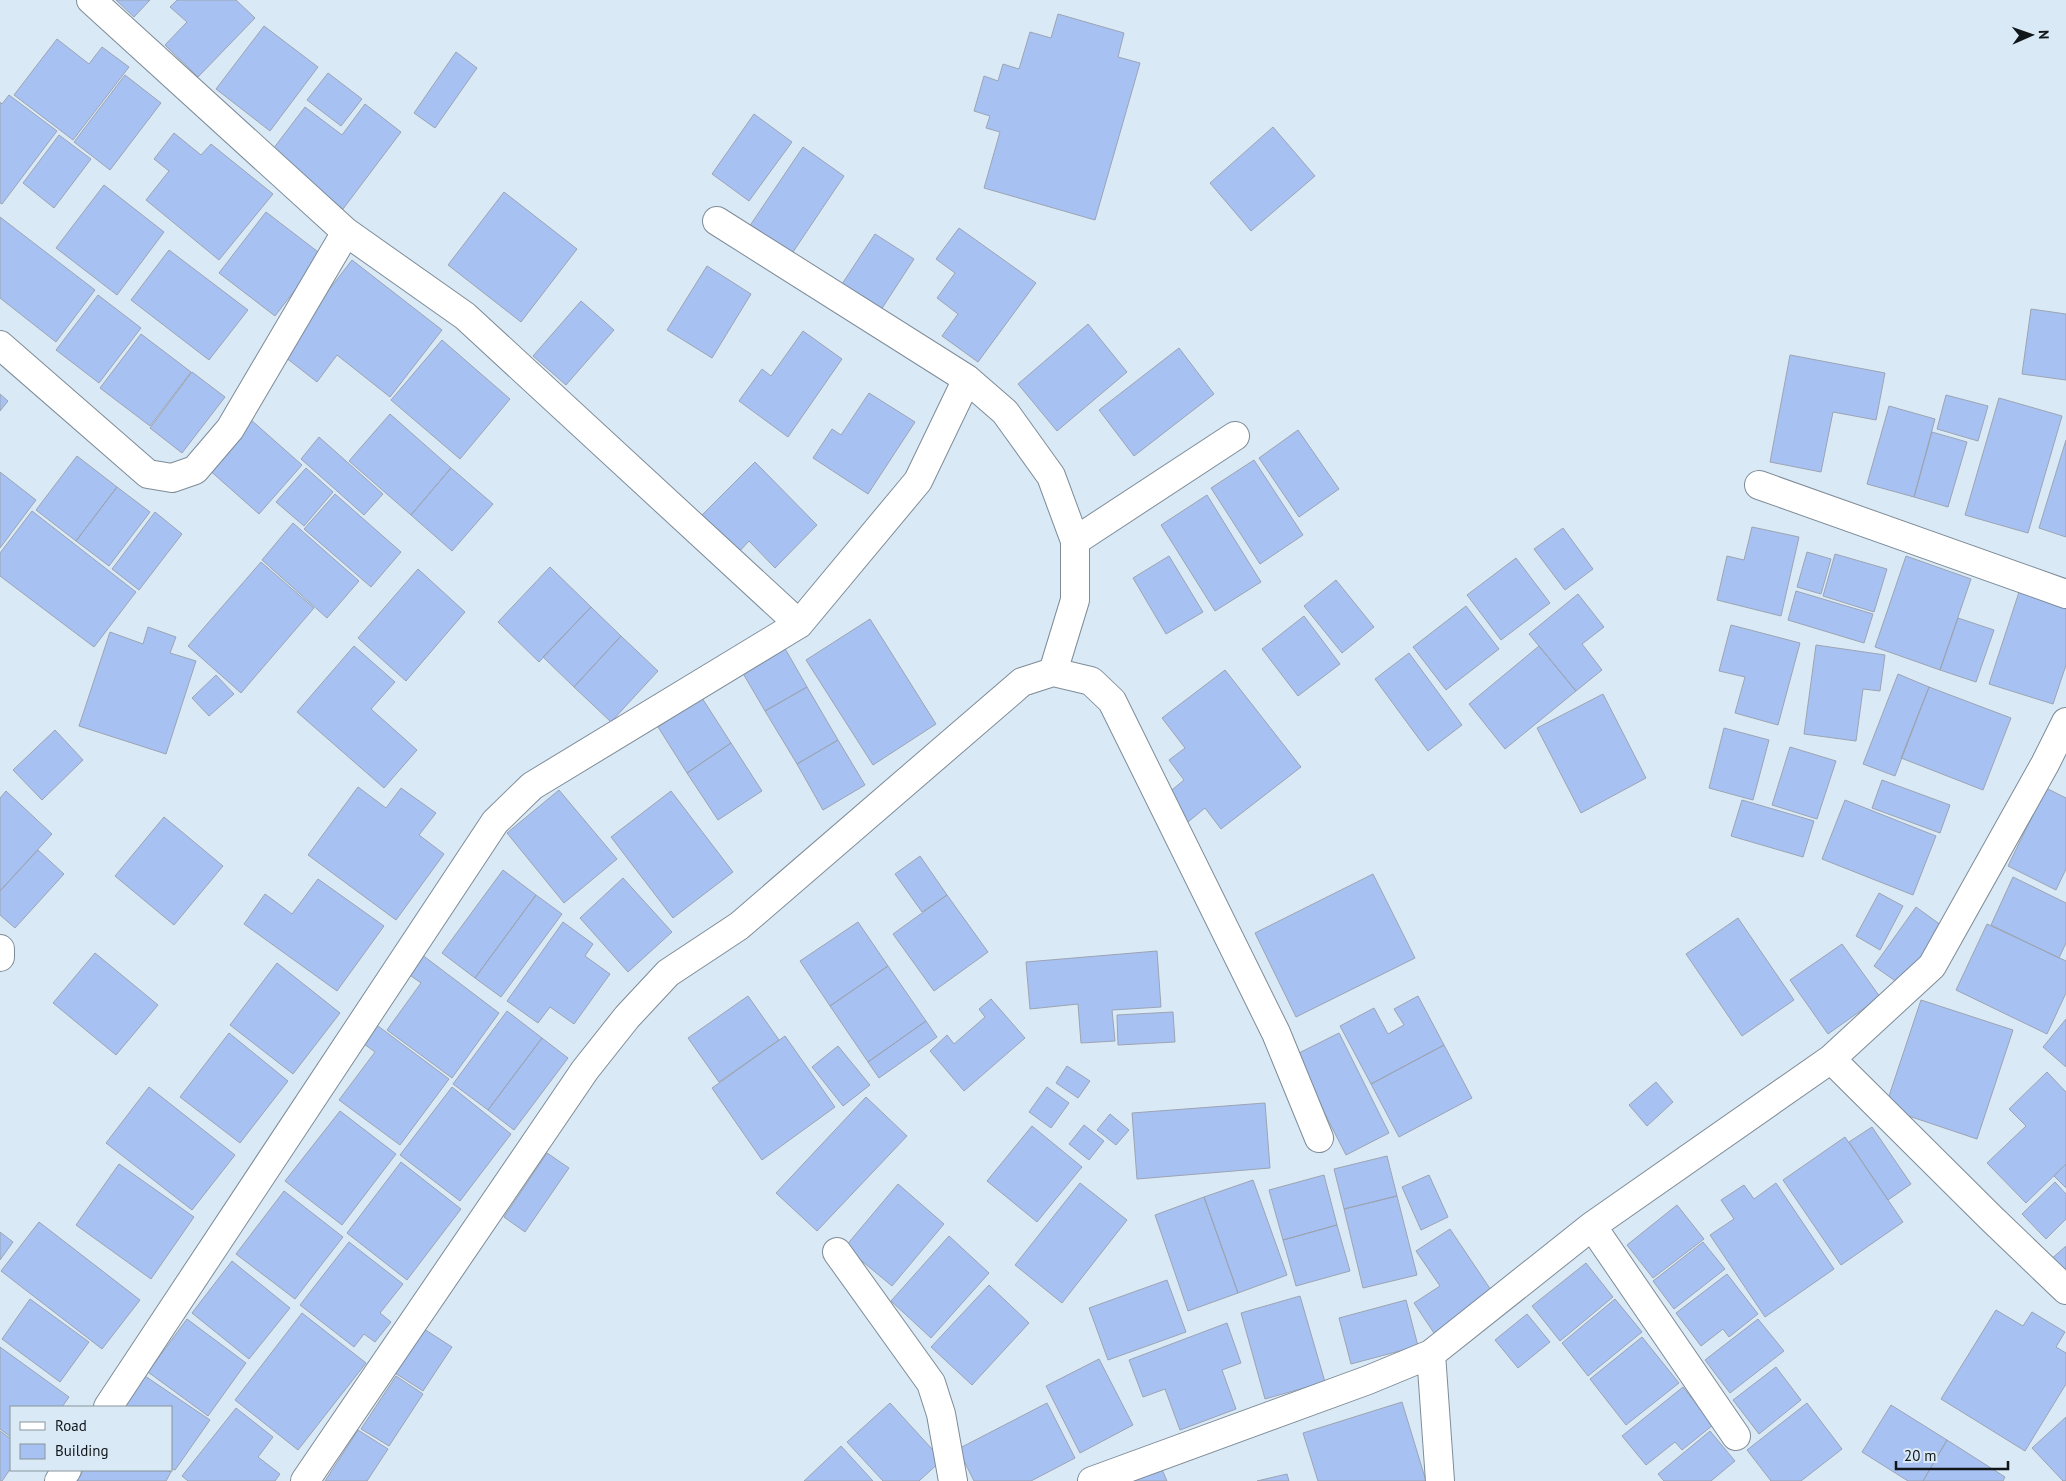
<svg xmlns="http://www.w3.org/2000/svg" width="2066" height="1481" font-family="'PT Sans',sans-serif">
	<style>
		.building { fill: #a7c2f2; stroke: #9ca4b3 }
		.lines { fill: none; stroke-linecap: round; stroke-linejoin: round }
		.minor-casing { stroke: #7e8c98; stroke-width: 30 }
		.minor { stroke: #fff; stroke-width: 28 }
	</style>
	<rect width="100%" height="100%" fill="#d9e9f5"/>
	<!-- building -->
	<path class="building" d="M116,0H150L134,17Z
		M177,0H236L255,18L198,77L165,45L187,22L170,7Z
		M1058,14L1124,33L1118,57L1140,63L1095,220L984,188L1000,132L986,128L990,116L974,111L984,76L998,81L1003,64L1019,69L1030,32L1051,38Z
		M264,26L318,67L270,131L216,89Z
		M57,39L89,64L102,47L129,67L73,140L14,95Z
		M456,52L477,68L435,128L414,113Z
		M328,73L362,99L341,126L307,100Z
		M125,75L161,103L110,170L74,142Z
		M9,95L57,131L2,204L0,203V102L2,104Z
		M365,104L401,132L343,209L270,153L305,107L342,135Z
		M754,114L792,142L749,201L712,174Z
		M1273,127L1315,176L1251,231L1210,183Z
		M174,133L201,155L211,144L273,194L219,260L146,200L169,171L154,159Z
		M59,135L91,159L54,208L23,183Z
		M803,147L844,176L791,255L749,227Z
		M104,185L164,232L117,295L56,248Z
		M504,192L577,249L521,322L448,265Z
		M266,212L322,255L275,316L219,273Z
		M0,217L95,290L56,342L0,298Z
		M959,228L1036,283L978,362L942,336L958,314L937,298L955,273L936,259Z
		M875,234L914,259L879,313L840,287Z
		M169,250L248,310L209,360L131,300Z
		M352,260L442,330L390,397L337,355L317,382L280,353Z
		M707,266L751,294L712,358L667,330Z
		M98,295L141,328L99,383L56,350Z
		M581,301L614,330L566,385L533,356Z
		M2031,309L2066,314V380L2022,374Z
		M1088,324L1127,372L1057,431L1018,384Z
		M803,331L842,359L788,437L739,401L762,369L771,376Z
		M141,334L191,372L150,426L100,388Z
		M442,340L510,399L460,459L391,400Z
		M1179,348L1214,394L1134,456L1099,410Z
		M1790,355L1885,373L1876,420L1833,412L1821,472L1770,462Z
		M192,372L225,397L182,453L150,428Z
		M869,393L915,422L868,494L813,458L832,429L841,435Z
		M0,394L8,401L0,411Z
		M1946,395L1988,406L1978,441L1937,429Z
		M1999,398L2062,416L2028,533L1965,515Z
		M1889,406L1935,419L1914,497L1867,484Z
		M390,414L451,468L411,515L349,461Z
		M250,419L302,465L259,514L207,468Z
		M1298,430L1339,489L1299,517L1259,458Z
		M1932,432L1967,442L1948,507L1914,497Z
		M319,437L383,494L364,515L301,459Z
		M2066,440V537L2039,528Z
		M77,456L117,487L76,541L36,510Z
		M1254,460L1303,535L1260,564L1211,488Z
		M755,462L817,525L775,568L749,541L737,554L700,517Z
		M306,468L333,492L304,526L276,502Z
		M451,468L493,504L452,551L411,515Z
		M0,472L36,500L0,548Z
		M117,487L150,512L109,566L76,541Z
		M335,494L401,552L371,587L304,529Z
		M1207,495L1261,582L1215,611L1161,525Z
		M32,511L136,592L94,647L0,576V553Z
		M155,512L182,534L139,590L112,569Z
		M293,523L359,581L327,618L262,560Z
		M1752,527L1799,537L1781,616L1717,600L1727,556L1744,560Z
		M1563,528L1593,569L1565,590L1534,549Z
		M1807,552L1831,559L1821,594L1797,587Z
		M1835,554L1887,569L1874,612L1823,596Z
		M1169,556L1203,612L1166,634L1133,578Z
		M1906,556L1971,579L1940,670L1875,647Z
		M1516,558L1550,603L1501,640L1467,595Z
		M261,562L314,608L241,693L188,646Z
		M550,567L591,607L539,662L498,622Z
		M418,569L465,612L406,681L358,638Z
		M1336,580L1374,627L1342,653L1304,606Z
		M2020,589L2066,604V665L2053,704L1989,684Z
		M1796,591L1873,614L1864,643L1788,620Z
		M1578,594L1604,627L1582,644L1602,670L1576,691L1529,634Z
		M1466,606L1499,649L1446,690L1413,647Z
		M591,607L621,636L574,687L543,657Z
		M1304,616L1340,664L1298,696L1262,649Z
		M1958,618L1994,630L1976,682L1940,670Z
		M870,619L936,724L873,765L806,660Z
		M1731,625L1800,643L1778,725L1735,713L1745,677L1719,671Z
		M148,627L176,637L170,653L196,661L166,754L79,726L110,632L143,644Z
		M621,636L658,671L611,722L574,687Z
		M783,645L807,687L765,711L741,670Z
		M1816,645L1885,655L1880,691L1863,689L1856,741L1804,734Z
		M354,646L395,682L371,709L417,750L384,788L297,712Z
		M1539,646L1576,691L1505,749L1469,704Z
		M1409,653L1462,725L1428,751L1375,679Z
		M1225,670L1301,767L1221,829L1205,808L1188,822L1167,794L1184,780L1169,760L1185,748L1162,718Z
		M1898,674L1929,687L1895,776L1863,764Z
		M216,675L234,694L209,716L192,698Z
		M807,687L838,740L797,764L765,711Z
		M1929,687L2011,718L1983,790L1901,758Z
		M1603,694L1646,778L1581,813L1537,728Z
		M702,698L731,743L687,773L658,727Z
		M1724,728L1769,740L1753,800L1709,788Z
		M55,730L83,760L42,800L13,770Z
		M838,740L865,785L823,810L797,764Z
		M731,743L762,791L718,820L687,773Z
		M1790,747L1836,761L1817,819L1772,805Z
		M1882,780L1950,805L1940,833L1872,808Z
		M358,787L386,808L401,788L436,813L419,835L444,854L396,920L308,855Z
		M2046,788L2066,798V869L2056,890L2008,866Z
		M559,790L617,859L564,903L507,833Z
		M6,791L52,834L0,891V798Z
		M671,791L733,872L673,918L611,837Z
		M1742,800L1814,821L1803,857L1731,836Z
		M1845,800L1936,836L1913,895L1822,859Z
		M164,817L223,866L174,925L115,876Z
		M38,850L64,874L15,928L0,915V891Z
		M920,856L947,895L922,912L895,874Z
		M503,870L536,895L475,978L442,953Z
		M1373,874L1415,958L1296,1017L1255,933Z
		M2013,877L2066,903V943L2059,958L1991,925Z
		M623,878L672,932L628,972L580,918Z
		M318,879L384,926L337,991L244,924L265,894L292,914Z
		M1879,893L1903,906L1880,950L1856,936Z
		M536,895L562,914L501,997L475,978Z
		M947,895L988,952L934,991L893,934Z
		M1916,907L1945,928L1904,987L1874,966Z
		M1738,918L1794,1000L1742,1036L1686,954Z
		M563,922L593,944L585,956L610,974L574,1024L550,1007L538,1023L507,1001Z
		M858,922L888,966L830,1006L800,961Z
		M1987,924L2066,961V993L2047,1034L1956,990Z
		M1842,944L1880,997L1828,1034L1790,980Z
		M1157,951L1161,1007L1112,1010L1115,1041L1081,1043L1078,1004L1030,1009L1026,962Z
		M95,953L158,1005L116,1055L53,1003Z
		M421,954L499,1013L452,1078L387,1030L421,983L407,973Z
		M277,963L340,1013L293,1074L230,1025Z
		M888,966L926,1021L868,1062L830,1006Z
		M748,996L779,1040L719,1082L688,1038Z
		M1418,996L1444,1045L1371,1084L1340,1026L1374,1008L1388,1034L1404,1025L1394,1009Z
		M991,999L1025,1038L964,1091L930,1051L947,1035L954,1044L985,1017L979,1009Z
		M1921,1000L2013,1030L1977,1139L1885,1108Z
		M507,1011L542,1038L488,1110L453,1084Z
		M1173,1012L1175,1042L1118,1045L1117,1015Z
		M2066,1019V1067L2043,1047Z
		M926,1021L937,1037L879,1078L868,1062Z
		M374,1023L449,1079L400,1145L339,1100L375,1052L360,1041Z
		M229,1033L288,1081L240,1143L180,1097Z
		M1339,1033L1389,1133L1346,1155L1295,1055Z
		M785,1036L835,1107L762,1160L712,1088Z
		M542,1038L568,1058L514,1130L488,1110Z
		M1444,1045L1472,1098L1399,1137L1371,1084Z
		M838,1046L870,1085L843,1106L812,1067Z
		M1067,1066L1090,1081L1078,1098L1056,1083Z
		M2047,1072L2066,1092V1164L2026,1203L1987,1163L2026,1126L2009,1109Z
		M1656,1082L1673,1102L1647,1126L1629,1105Z
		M149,1087L235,1155L192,1210L106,1143Z
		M452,1087L511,1134L460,1201L400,1155Z
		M1047,1087L1069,1103L1051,1128L1029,1112Z
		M866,1097L907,1136L817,1231L776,1193Z
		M1265,1103L1270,1168L1137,1179L1132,1113Z
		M340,1111L396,1154L342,1225L285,1181Z
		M1110,1114L1129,1130L1116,1145L1097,1130Z
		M1084,1125L1104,1141L1089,1160L1069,1144Z
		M1032,1126L1082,1167L1037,1222L987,1181Z
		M1872,1127L1911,1184L1888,1200L1849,1142Z
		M1845,1137L1903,1222L1841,1265L1783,1180Z
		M547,1153L569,1168L525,1232L504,1217Z
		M1387,1156L1397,1196L1344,1209L1334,1169Z
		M401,1162L461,1209L407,1280L347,1233Z
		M119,1164L194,1217L151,1279L76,1225Z
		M2066,1164V1188L2054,1176Z
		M1324,1175L1337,1225L1283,1240L1269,1190Z
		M1429,1175L1448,1217L1421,1230L1402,1187Z
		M1253,1180L1287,1275L1238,1293L1204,1197Z
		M2055,1182L2066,1194V1219L2046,1239L2022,1214Z
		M1080,1183L1127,1220L1062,1303L1015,1265Z
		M1776,1183L1834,1269L1765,1317L1710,1235L1734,1219L1721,1200L1744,1185L1754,1199Z
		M898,1184L944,1224L892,1286L845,1247Z
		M284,1191L343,1237L295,1299L236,1254Z
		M1397,1196L1417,1275L1363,1288L1344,1209Z
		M1204,1197L1238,1293L1188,1311L1155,1215Z
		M1677,1205L1704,1239L1653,1278L1627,1245Z
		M39,1222L140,1300L102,1349L1,1271Z
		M1337,1225L1350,1271L1296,1286L1283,1240Z
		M1450,1229L1495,1296L1436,1336L1414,1303L1440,1286L1416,1251Z
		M0,1232L13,1242L0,1260Z
		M949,1236L989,1273L931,1338L891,1301Z
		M349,1242L403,1284L380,1313L391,1322L375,1342L364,1334L354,1347L300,1305Z
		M1703,1242L1725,1269L1674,1309L1653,1281Z
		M2066,1246V1281L2049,1261Z
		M232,1261L290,1308L249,1359L192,1313Z
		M1586,1263L1613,1297L1560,1341L1532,1306Z
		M1727,1274L1758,1314L1729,1337L1723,1329L1701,1346L1676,1313Z
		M1167,1280L1186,1332L1108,1360L1089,1308Z
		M989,1285L1029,1323L972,1385L931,1347Z
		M1300,1296L1325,1382L1265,1399L1241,1313Z
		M30,1299L89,1342L60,1382L2,1339Z
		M1615,1299L1642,1332L1588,1376L1562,1343Z
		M1406,1300L1418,1346L1351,1364L1339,1318Z
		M1996,1310L2023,1326L2032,1312L2065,1332L2056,1347L2066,1353V1384L2025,1451L1941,1399Z
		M302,1313L366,1363L298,1450L235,1400Z
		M1527,1314L1550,1342L1518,1368L1495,1340Z
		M187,1319L246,1363L208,1416L148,1372Z
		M1758,1319L1784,1351L1730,1393L1705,1360Z
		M1227,1323L1241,1363L1222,1370L1236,1409L1180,1430L1165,1389L1143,1397L1129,1360Z
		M424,1329L452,1347L423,1391L395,1373Z
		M1642,1337L1679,1383L1626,1425L1590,1379Z
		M0,1347L69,1397L62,1407H11V1437L0,1429Z
		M1099,1359L1133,1425L1080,1453L1046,1386Z
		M1776,1367L1801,1400L1759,1434L1733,1400Z
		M145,1376L210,1420L175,1470L171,1468V1407H123Z
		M396,1376L423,1394L389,1446L361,1429Z
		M1683,1387L1713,1425L1682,1450L1675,1442L1646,1465L1622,1436Z
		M1402,1402L1426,1481H1318L1303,1433Z
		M890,1403L942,1460L919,1481H883L847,1442Z
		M1047,1403L1075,1458L1031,1481H974L958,1449Z
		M1807,1403L1842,1449L1801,1481H1771L1747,1450Z
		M1891,1405L1947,1440L1923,1481H1908L1862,1452Z
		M236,1408L273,1437L258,1457L280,1474L275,1481H188L182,1476Z
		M2066,1417V1481H2063L2032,1448Z
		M358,1430L388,1449L367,1481H325Z
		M0,1431L11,1439V1468L2,1481H0Z
		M1710,1431L1735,1461L1711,1481H1664L1658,1474Z
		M1947,1440L2005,1477L2003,1481H1923Z
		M841,1446L873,1481H804Z
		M1161,1467L1167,1481H1130Z
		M73,1470L81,1474L84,1470H167L171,1472L166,1481H64Z
		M1287,1474L1289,1481H1257Z"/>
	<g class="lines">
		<!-- minor casing -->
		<g class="minor-casing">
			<path id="minor" d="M91,0L346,232L465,316L799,624
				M717,221L967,379L1005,412L1051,476L1075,541V600L1053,672
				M0,345L148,474L172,478L195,470L230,429L346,232
				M1759,485L2066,594
				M1075,541L1235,436
				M0,949V957
				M1831,1059L1991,1218L2066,1290
				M1592,1226L1736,1436
				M837,1252L931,1383L941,1414L953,1481
				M1431,1354L1440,1481
				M108,1407L495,822L532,786L799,624L918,481L967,379
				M59,1481L67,1470
				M305,1481L585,1070L627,1017L668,973L739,926L1022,682L1053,672L1091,681L1112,701L1276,1033L1319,1138
				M1092,1481L1368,1380L1431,1354L1592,1226L1831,1059L1932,966L2045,764L2066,722"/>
		</g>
		<!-- minor -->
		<use href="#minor" class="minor"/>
	</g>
	<!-- legend -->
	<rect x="10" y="1406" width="162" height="65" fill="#d9e9f5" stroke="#89959d"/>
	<rect x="20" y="1422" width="25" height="8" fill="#ffffff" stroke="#89959d"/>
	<text x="55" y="1431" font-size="15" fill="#11161a">Road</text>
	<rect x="20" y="1444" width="25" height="15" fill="#a7c2f2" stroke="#89959d"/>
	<text x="55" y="1456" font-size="15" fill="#11161a">Building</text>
	<!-- north arrow -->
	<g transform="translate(2031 35) rotate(88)" stroke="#d9e9f5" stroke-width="4" paint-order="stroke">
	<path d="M0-4L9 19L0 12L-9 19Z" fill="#11161a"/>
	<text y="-8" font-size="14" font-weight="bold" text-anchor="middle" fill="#11161a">N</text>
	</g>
	<!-- scale -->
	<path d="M1896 1461v8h112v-8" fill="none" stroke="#11161a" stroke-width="2.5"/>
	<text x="1904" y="1461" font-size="15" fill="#11161a" stroke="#d9e9f5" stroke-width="4" paint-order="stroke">20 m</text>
</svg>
